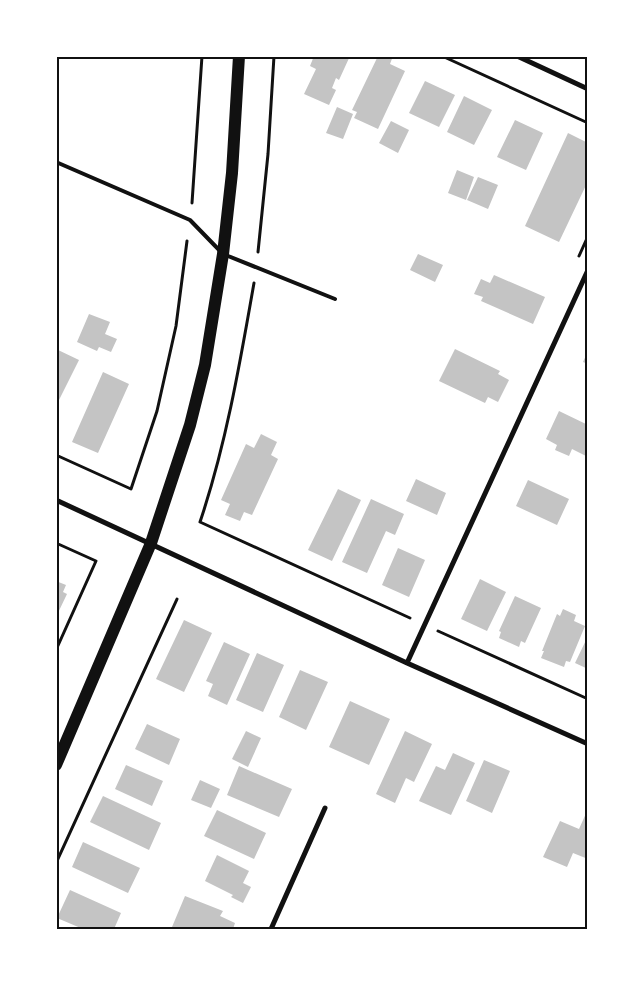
<svg xmlns="http://www.w3.org/2000/svg" width="644" height="985" font-family="Bitter,serif">
	<style>
		.building { fill: #c4c4c4 }
		.lines { fill: none; stroke-linecap: round; stroke-linejoin: round }
		.path { stroke: #111; stroke-width: 3 }
		.service { stroke: #111; stroke-width: 4 }
		.minor { stroke: #111; stroke-width: 5 }
		.primary { stroke: #111; stroke-width: 12 }
		.neatline { fill: none; stroke: #111; stroke-width: 2 }
	</style>
	<rect width="100%" height="100%" fill="#fff"/>
	<!-- building -->
	<path class="building" d="M314,56H350L339,80L336,78L332,88L336,90L329,105L304,94L316,69L310,66Z
		M378,56H393L390,64L405,71L378,129L354,118L357,112L352,110Z
		M425,81L455,95L439,127L409,113Z
		M464,96L492,110L474,145L447,132Z
		M337,107L353,114L343,139L326,133Z
		M515,120L543,133L526,170L497,157Z
		M391,121L409,130L398,153L379,143Z
		M568,133L588,143V181L559,242L525,226Z
		M457,170L474,177L466,200L448,193Z
		M478,177L498,185L488,209L467,200Z
		M418,254L443,265L435,282L410,270Z
		M494,275L545,297L533,324L481,301L483,297L474,294L481,279L490,283Z
		M89,314L110,322L105,334L117,339L111,352L99,347L97,351L77,342Z
		M56,349L79,360L56,406Z
		M455,349L500,371L498,374L509,380L498,402L488,397L485,403L439,381Z
		M588,351V364L583,362Z
		M103,372L129,384L98,453L72,442Z
		M559,411L588,425V457L572,449L569,456L555,450L557,445L546,439Z
		M261,434L277,442L271,455L278,459L252,515L244,512L240,521L225,515L230,504L221,500L246,444L254,448Z
		M416,479L446,493L437,515L406,501Z
		M528,480L569,499L557,525L516,506Z
		M338,489L361,500L332,561L308,550Z
		M371,499L404,514L395,535L386,531L367,573L342,562Z
		M398,548L425,560L409,597L382,585Z
		M480,579L506,592L487,631L461,619Z
		M56,581L66,585L63,592L67,594L56,617Z
		M515,596L541,608L525,643L521,641L519,647L499,638L501,632L499,631Z
		M563,609L576,615L574,621L585,626L570,662L566,661L564,667L541,658L544,651H542L557,614L560,616Z
		M184,620L212,633L184,692L156,679Z
		M588,636V669L575,663Z
		M224,642L250,654L227,705L208,696L213,684L206,681Z
		M257,653L284,665L263,712L236,700Z
		M300,670L328,682L306,730L279,717Z
		M350,701L390,719L369,765L329,747Z
		M147,724L180,739L169,765L135,749Z
		M246,731L261,738L248,767L232,759Z
		M405,731L432,744L414,782L406,778L395,803L376,794Z
		M453,753L475,763L451,815L419,801L436,766L445,770Z
		M484,760L510,771L492,813L466,801Z
		M126,765L163,781L152,806L115,789Z
		M239,766L292,789L279,817L227,795Z
		M200,780L220,789L211,808L191,800Z
		M103,796L161,823L149,850L90,822Z
		M588,809V859L573,853L567,867L543,857L560,821L579,829Z
		M217,810L266,833L254,859L204,836Z
		M83,842L140,868L128,893L72,867Z
		M217,855L249,871L243,883L251,887L243,903L231,897L233,895L205,881Z
		M70,890L121,913L114,929H83L57,918Z
		M185,896L223,911L220,916L235,923L233,929L172,927Z"/>
	<g class="lines">
		<!-- path -->
		<path class="path" d="M442,56L588,123
			M192,203L202,56
			M258,252L268,154L274,56
			M579,256L588,236
			M254,283C240,363 226,445 200,522L410,618
			M56,455L131,489L157,411L176,326L187,241
			M56,543L96,561L56,650
			M438,631L588,699
			M56,863L177,599"/>
		<!-- service -->
		<path class="service" d="M56,162L190,220L223,254L335,299"/>
		<!-- minor -->
		<path class="minor" d="M517,56L588,89
			M56,500L407,663L588,744
			M407,663L588,270
			M271,929L325,808"/>
		<!-- primary -->
		<path class="primary" d="M56,765L151,543L190,425L205,365L223,254L232,173L239,56"/>
	</g>
	<!-- border -->
	<rect width="644" height="985" fill="none" stroke="#ffffff" stroke-width="115"/>
	<rect x="58" y="58" width="528" height="870" class="neatline"/>
</svg>
